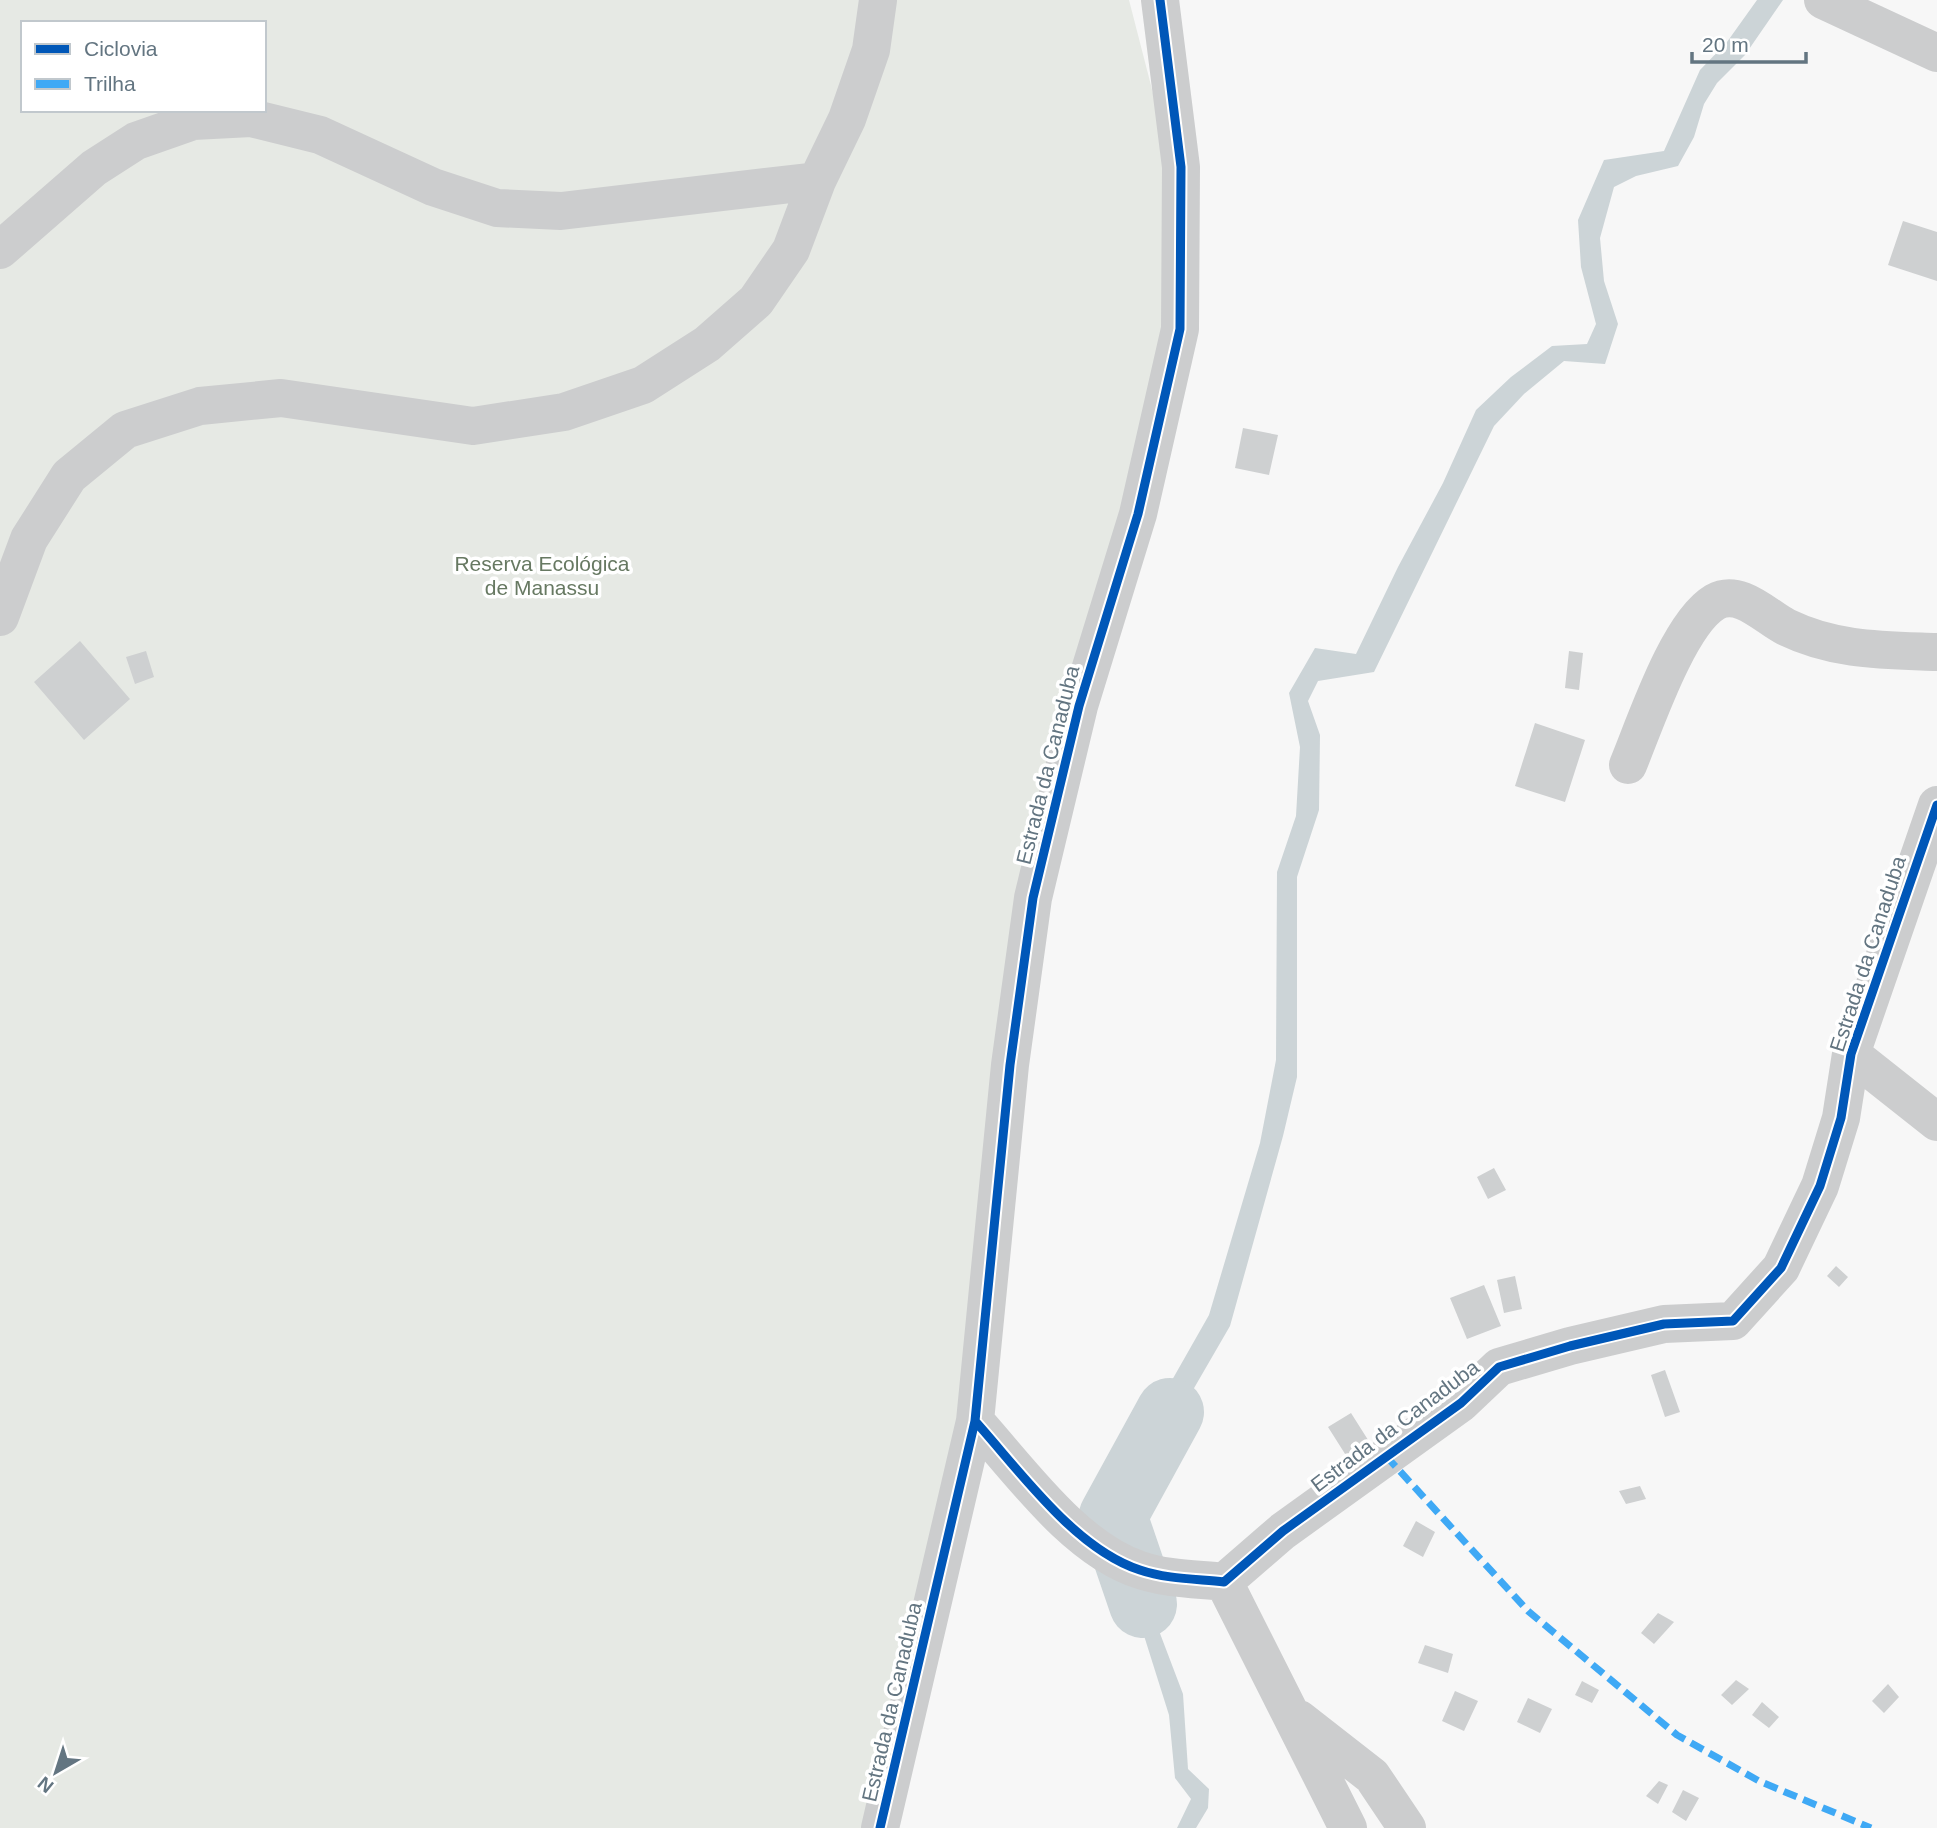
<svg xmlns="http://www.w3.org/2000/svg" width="1937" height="1828" font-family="Arial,sans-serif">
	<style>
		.green { fill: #e6e9e4; fill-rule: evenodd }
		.water { fill: #ccd4d7 }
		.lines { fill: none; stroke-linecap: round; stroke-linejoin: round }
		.river { stroke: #ccd4d7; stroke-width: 68 }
		.building { fill: #ced0d1 }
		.minor { stroke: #cccdce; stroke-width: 38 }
		.quiet { stroke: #3fa9f5; stroke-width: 7; stroke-dasharray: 14 7; stroke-linecap: butt }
		.cycleway-casing { stroke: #fff; stroke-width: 13 }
		.cycleway { stroke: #0057b8; stroke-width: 9 }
		.labels { text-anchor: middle; stroke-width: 7; stroke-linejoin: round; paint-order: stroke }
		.park-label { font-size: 21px; fill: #677962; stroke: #fff }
		.street-label { font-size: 21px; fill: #637581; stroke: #fff }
	</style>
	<rect width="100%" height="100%" fill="#f7f7f7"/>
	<!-- green -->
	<path class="green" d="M0,0H1129L1172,167L1164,347L1069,700L968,1425L869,1828H0ZM23,23H264V110H23Z"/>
	<!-- water -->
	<path class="water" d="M1757,0H1783L1745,55L1717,83L1704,104L1694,137L1678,166L1636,176L1614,187L1600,238L1604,281L1618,324L1605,364L1564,361L1524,394L1494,426L1374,672L1318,681L1308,701L1320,735L1319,810L1297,877V1077L1283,1136L1230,1326L1186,1402L1139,1501L1113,1484L1209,1315L1260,1143L1276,1060L1277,872L1296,816L1300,747L1289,693L1315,648L1356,654L1398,567L1443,483L1476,410L1511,377L1552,346L1587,344L1596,324L1581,267L1578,220L1604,160L1664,151L1700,70L1727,42Z
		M1102,1501L1124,1526L1142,1586L1183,1694L1188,1769L1209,1789L1208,1808L1196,1828H1177L1191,1799L1175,1778L1169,1715L1129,1588L1109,1537Z"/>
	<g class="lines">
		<!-- river -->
		<path class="river" d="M1143,1604L1113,1516L1170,1412"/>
	</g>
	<!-- building -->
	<path class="building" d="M1903,221L1937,232V281L1888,265Z
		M1243,428L1278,435L1269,475L1235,468Z
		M80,641L130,699L84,740L34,682Z
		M146,651L154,677L135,684L126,657Z
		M1569,651L1583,653L1579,690L1565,688Z
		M1535,723L1585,740L1565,802L1515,786Z
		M1494,1168L1506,1190L1488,1199L1477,1177Z
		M1836,1266L1848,1277L1839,1287L1827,1276Z
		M1515,1276L1522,1309L1504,1313L1497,1280Z
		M1484,1285L1501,1326L1467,1339L1450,1298Z
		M1665,1370L1680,1412L1665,1417L1651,1375Z
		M1351,1413L1370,1443L1347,1457L1328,1427Z
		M1640,1486L1646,1499L1626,1504L1619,1491Z
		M1416,1521L1435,1532L1423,1557L1403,1546Z
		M1658,1613L1674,1622L1654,1644L1641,1633Z
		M1425,1645L1453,1654L1448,1673L1418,1663Z
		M1736,1680L1749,1689L1732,1705L1721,1695Z
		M1582,1681L1599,1690L1592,1703L1575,1695Z
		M1888,1684L1899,1697L1884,1713L1872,1701Z
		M1455,1691L1478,1701L1464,1731L1442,1721Z
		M1528,1698L1552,1709L1540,1733L1517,1722Z
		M1762,1702L1779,1717L1769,1728L1752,1715Z
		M1659,1781L1668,1785L1658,1804L1646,1796Z
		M1683,1790L1699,1798L1686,1821L1672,1812Z"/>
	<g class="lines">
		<!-- minor -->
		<path class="minor" d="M1823,0L1937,53
			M0,250L94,168L136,141L193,121L251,118L320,135L433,187L497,208L561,211L817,181
			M0,617L29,539L69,476L125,430L200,406L281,398L473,426L564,412L643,385L707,344L756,301L791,250L817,181L847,119L871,50L878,0
			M1628,765C1645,724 1678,624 1715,602C1740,588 1766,617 1786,627C1835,651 1884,650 1937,652
			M1851,1054L1937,1122
			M975,1421C1020,1471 1075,1549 1140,1570C1166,1579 1197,1579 1224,1582L1283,1531L1461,1403L1499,1367L1570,1346L1664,1324L1733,1321L1781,1268L1820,1186L1841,1118L1851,1054L1937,805
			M1224,1582L1348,1828
			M1299,1719L1372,1776L1407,1828
			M880,1828L975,1421L1010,1065L1033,898L1079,706L1138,514L1180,329L1181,167L1160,0"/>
		<!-- quiet -->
		<path class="quiet" d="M1386,1456L1528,1611L1677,1735L1759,1781L1871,1828"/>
		<!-- cycleway casing -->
		<g class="cycleway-casing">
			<path id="cycleway" d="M975,1421C1020,1471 1075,1549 1140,1570C1166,1579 1197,1579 1224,1582L1283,1531L1461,1403L1499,1367L1570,1346L1664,1324L1733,1321L1781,1268L1820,1186L1841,1118L1851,1054L1937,805
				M880,1828L975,1421L1010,1065L1033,898L1079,706L1138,514L1180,329L1181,167L1160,0"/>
		</g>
		<!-- cycleway -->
		<use href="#cycleway" class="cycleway"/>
	</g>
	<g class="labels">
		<!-- park labels -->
		<g class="park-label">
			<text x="542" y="571">Reserva Ecológica<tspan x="542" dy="24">de Manassu</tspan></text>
		</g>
		<!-- street labels -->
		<g class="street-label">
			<text transform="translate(1048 765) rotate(-76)" y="7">Estrada da Canaduba</text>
			<text transform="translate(1868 954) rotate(-72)" y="7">Estrada da Canaduba</text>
			<text transform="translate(1395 1426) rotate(-37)" y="7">Estrada da Canaduba</text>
			<text transform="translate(892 1702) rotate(-77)" y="7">Estrada da Canaduba</text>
		</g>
	</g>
	<!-- legend -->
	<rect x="21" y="21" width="245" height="91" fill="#ffffff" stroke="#c1c8cd" stroke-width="2"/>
	<rect x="35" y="44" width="35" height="10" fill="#0057b8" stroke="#c1c8cd" stroke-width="2"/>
	<text x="84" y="56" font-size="21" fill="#637581">Ciclovia</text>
	<rect x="35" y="79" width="35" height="10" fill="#3fa9f5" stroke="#c1c8cd" stroke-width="2"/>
	<text x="84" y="91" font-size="21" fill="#637581">Trilha</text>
	<!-- north arrow -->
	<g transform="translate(56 1772) rotate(219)" stroke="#ffffff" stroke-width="5" paint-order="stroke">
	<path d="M0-5L12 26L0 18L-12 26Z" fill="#637581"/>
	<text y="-10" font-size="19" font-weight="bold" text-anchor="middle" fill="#637581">N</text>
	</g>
	<!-- scale -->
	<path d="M1692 52v10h114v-10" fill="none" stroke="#637581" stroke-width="3.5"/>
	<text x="1702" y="52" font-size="21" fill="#637581" stroke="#ffffff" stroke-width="5" paint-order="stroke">20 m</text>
</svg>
